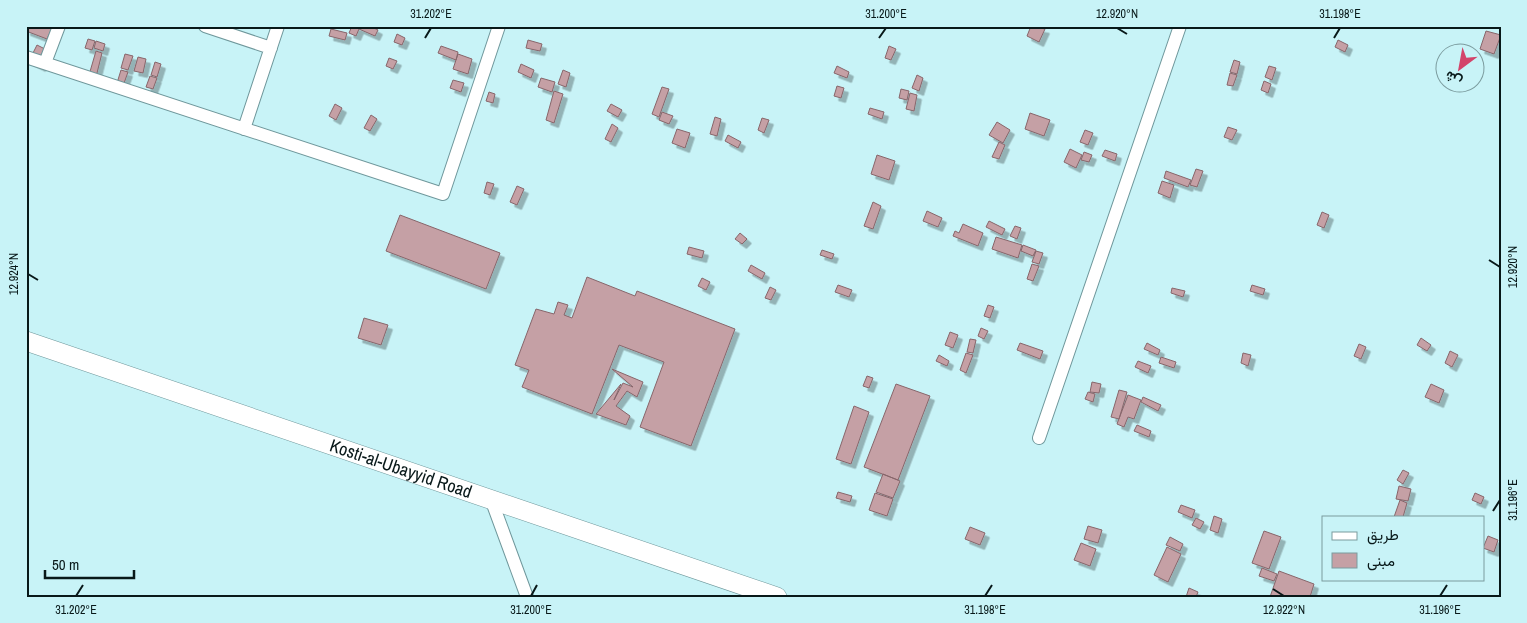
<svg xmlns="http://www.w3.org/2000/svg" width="1527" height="623" font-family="'Archivo Narrow',Vazirmatn,sans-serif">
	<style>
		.building { fill: #c5a0a5; stroke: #87656a; filter: url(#shadow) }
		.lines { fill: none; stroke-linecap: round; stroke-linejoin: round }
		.minor-casing { stroke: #6f979b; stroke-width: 14 }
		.highway-casing { stroke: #6f979b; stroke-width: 20 }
		.minor { stroke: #fff; stroke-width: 12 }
		.highway { stroke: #fff; stroke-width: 19 }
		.ticks { fill: none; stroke: #081819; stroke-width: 2 }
		.labels { text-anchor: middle; stroke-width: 4; stroke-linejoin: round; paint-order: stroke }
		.street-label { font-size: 18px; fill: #081819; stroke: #c8f3f7 }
		.neatline { fill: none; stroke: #081819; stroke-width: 2 }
		.ticks-label { font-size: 12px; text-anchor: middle; fill: #081819 }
	</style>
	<defs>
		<filter id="shadow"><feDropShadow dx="4.5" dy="4.5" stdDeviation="0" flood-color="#0004"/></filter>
	</defs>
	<rect width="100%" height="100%" fill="#c8f3f7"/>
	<!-- building -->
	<path class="building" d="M26,26H48L52,28L47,39L26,31Z
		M352,26H370L378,30L375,36L359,29L356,36L349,33Z
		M1031,26L1045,29L1039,42L1027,36Z
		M331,29L347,33L345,40L329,36Z
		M1486,31L1501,35L1494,54L1480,49Z
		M397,34L405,38L402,45L394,42Z
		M88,39L95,41L92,50L85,48Z
		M528,40L542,44L540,51L526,48Z
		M1338,40L1348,45L1345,52L1335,47Z
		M96,41L105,44L103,51L94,48Z
		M37,45L49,51L41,67L29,61Z
		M441,46L458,52L456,60L438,53Z
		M889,46L896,49L891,60L885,58Z
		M96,51L102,53L96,77L89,75Z
		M125,54L133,56L128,70L121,68Z
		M458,54L472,59L468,74L453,69Z
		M138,57L146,59L143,73L134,71Z
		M389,58L397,61L393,69L386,66Z
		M1234,60L1240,62L1237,74L1230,72Z
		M155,62L161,64L157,77L151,75Z
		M521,64L534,70L531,78L518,72Z
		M837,66L849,72L847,78L834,73Z
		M1269,66L1276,68L1272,80L1265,77Z
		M121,70L128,72L123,86L117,83Z
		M563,70L570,73L566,87L558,84Z
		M1230,73L1237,75L1233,86L1227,85Z
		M917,75L923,78L919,91L912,88Z
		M150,76L157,78L153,89L146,87Z
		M541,78L555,82L552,92L538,87Z
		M453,80L464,83L461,92L450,88Z
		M1264,81L1271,84L1268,93L1261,90Z
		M837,86L844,88L841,98L834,96Z
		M662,87L669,89L659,117L652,114Z
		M901,89L909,91L907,100L899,98Z
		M554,91L563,94L554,123L546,120Z
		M489,92L495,94L493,103L486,101Z
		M910,93L917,95L914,111L906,109Z
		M335,104L342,108L336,120L329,116Z
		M611,104L622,110L618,117L607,111Z
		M870,108L884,112L882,119L868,114Z
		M662,112L673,116L669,124L659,120Z
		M1030,113L1050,120L1044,136L1025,129Z
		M371,115L377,119L370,131L364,128Z
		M715,117L721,119L717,136L710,134Z
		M762,118L769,120L764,133L758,130Z
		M997,122L1010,130L1003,143L989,135Z
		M612,124L618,128L611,142L605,139Z
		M1228,127L1237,130L1232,140L1224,137Z
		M677,129L690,133L685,148L672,143Z
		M1085,130L1093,133L1088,145L1080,142Z
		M728,135L741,142L738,148L725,141Z
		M999,142L1005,145L999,159L992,157Z
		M1070,149L1082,155L1076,168L1064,162Z
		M1105,150L1117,154L1115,161L1102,156Z
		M1084,152L1092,155L1089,162L1081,160Z
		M877,155L895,161L889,180L871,174Z
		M1196,169L1203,171L1197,187L1190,185Z
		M1166,171L1191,180L1188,187L1164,178Z
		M1162,181L1174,185L1170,198L1158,193Z
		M487,182L494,184L490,195L484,193Z
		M517,186L524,189L517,205L510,202Z
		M873,202L881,206L873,229L864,226Z
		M927,211L942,218L938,227L923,221Z
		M1322,212L1329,215L1324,228L1317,225Z
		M400,215L500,253L486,289L386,251Z
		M989,221L1005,229L1002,235L986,227Z
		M963,224L983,233L978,246L953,236L955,231L959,233Z
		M1015,226L1021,228L1017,239L1010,236Z
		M740,233L747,239L742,244L735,239Z
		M996,237L1022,245L1018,258L992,249Z
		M1023,245L1036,250L1033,256L1021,251Z
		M689,247L704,251L702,258L687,254Z
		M822,250L834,254L832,259L820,255Z
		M1036,251L1043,253L1039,264L1032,262Z
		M1032,264L1039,266L1033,281L1027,279Z
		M751,265L765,273L762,279L748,271Z
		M587,277L635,296L637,291L735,329L691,446L640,427L664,362L619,345L592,414L522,387L529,370L515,365L536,309L554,314L558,302L568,305L564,315L572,318Z
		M702,278L710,282L706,290L698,286Z
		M838,285L852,290L849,297L835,292Z
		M1252,285L1265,289L1263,295L1250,291Z
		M770,287L776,290L771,300L765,298Z
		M1172,288L1185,291L1183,297L1171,293Z
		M988,305L994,307L990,318L984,316Z
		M364,318L388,325L381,345L358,338Z
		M981,328L988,331L984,339L978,336Z
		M950,332L958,335L953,348L945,345Z
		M1421,338L1431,345L1427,351L1417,345Z
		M970,339L976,340L973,353L967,352Z
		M1020,343L1043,351L1040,359L1017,350Z
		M1147,343L1160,350L1158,355L1144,349Z
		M1359,344L1366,347L1361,359L1354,356Z
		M1450,351L1458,355L1452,367L1445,363Z
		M966,353L973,355L966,373L960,370Z
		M1243,353L1251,355L1248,366L1241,363Z
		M939,355L949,361L947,366L936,361Z
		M1161,357L1176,362L1174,368L1159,363Z
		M1138,361L1151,366L1148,373L1135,367Z
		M612,369L643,382L637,397L627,391L616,406L630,416L626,425L596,414L621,384L614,400L623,383L633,387Z
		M867,376L873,378L869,388L863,386Z
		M1092,382L1101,384L1099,393L1090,392Z
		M896,384L930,396L898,480L864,467Z
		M1431,384L1444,390L1439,403L1425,397Z
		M1119,390L1127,392L1119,419L1111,417Z
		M1088,392L1095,394L1093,402L1085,399Z
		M1128,395L1141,400L1134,419L1128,417L1124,427L1117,424Z
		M1143,397L1161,405L1158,411L1141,402Z
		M854,406L869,412L851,464L836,459Z
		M1137,425L1151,431L1149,437L1134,431Z
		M1403,470L1409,473L1403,484L1397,480Z
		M883,474L900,481L893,498L876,492Z
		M1399,486L1411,489L1408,501L1396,499Z
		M838,492L852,496L850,502L836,498Z
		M875,493L893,499L887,516L869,510Z
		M1475,493L1484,497L1481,504L1472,500Z
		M1400,500L1407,503L1403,517H1394Z
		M1181,505L1195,510L1192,518L1178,512Z
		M1214,516L1222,519L1218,533L1210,530Z
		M1196,518L1204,522L1200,529L1192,525Z
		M1088,526L1102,530L1098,543L1084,539Z
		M970,527L985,533L980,545L965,539Z
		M1264,531L1281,537L1269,569L1252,563Z
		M1488,536L1498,540L1494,552L1483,548Z
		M1170,537L1183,544L1180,551L1166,545Z
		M1081,543L1096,549L1090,566L1074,560Z
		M1167,547L1181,554L1168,582L1154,575Z
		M1262,568L1277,574L1274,581L1259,576Z
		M1279,571L1314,584L1310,597H1270Z
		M1189,588L1198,592L1196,597H1186Z"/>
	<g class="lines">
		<!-- minor casing -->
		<g class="minor-casing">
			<path id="minor" d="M205,26L271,48
				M26,57L443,194L499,26
				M45,63L59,26
				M244,129L278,26
				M1039,438L1180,26
				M491,499L527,597"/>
		</g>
		<!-- highway casing -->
		<g class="highway-casing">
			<g id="highway">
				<path id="s1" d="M26,341L777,597"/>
			</g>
		</g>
		<!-- minor -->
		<use href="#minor" class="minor"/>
		<!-- highway -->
		<use href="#highway" class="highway"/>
	</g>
	<!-- ticks -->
	<path class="ticks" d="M1117,28L1127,34M425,38L431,28M879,38L886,28M1334,38L1340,28M1489,260L1500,267M28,274L38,280M1493,511L1500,500M1273,589L1284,596M76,596L83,585M531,596L537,585M985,596L992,585M1440,596L1447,585"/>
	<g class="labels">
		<!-- street labels -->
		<g class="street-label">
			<text dy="6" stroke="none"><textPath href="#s1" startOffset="396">Kosti-al-Ubayyid Road</textPath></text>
		</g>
	</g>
	<!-- border -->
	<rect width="1527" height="623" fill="none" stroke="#c8f3f7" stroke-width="55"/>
	<!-- legend -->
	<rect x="1322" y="516" width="162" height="65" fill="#c8f3f7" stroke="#7b9b9e"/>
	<rect x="1332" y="532" width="25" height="8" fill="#ffffff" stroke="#7b9b9e"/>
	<text x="1367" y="540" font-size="15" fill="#081819">طريق</text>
	<rect x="1332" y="553" width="25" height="15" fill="#c5a0a5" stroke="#7b9b9e"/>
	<text x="1367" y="566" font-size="15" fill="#081819">مبنى</text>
	<!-- north arrow -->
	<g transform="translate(1460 68) rotate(212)"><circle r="24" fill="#c8f3f7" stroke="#7b9b9e"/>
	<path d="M0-4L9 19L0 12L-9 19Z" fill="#d3446a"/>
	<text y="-8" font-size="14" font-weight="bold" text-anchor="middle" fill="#081819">ش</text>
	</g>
	<!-- scale -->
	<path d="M45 570v8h89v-8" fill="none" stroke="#081819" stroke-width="2.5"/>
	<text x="52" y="570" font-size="15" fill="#081819" stroke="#c8f3f7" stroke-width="4" paint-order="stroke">50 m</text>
	<rect x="28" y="28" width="1472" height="568" class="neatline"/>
	<g class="ticks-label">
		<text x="431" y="18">31.202°E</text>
		<text x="886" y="18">31.200°E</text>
		<text x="1117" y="18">12.920°N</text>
		<text x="1340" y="18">31.198°E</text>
		<text transform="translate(1513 267) rotate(-90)" y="4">12.920°N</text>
		<text transform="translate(14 274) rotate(-90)" y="4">12.924°N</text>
		<text transform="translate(1513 500) rotate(-90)" y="4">31.196°E</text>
		<text x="76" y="614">31.202°E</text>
		<text x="531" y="614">31.200°E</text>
		<text x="985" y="614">31.198°E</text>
		<text x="1284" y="614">12.922°N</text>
		<text x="1440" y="614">31.196°E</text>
	</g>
</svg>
